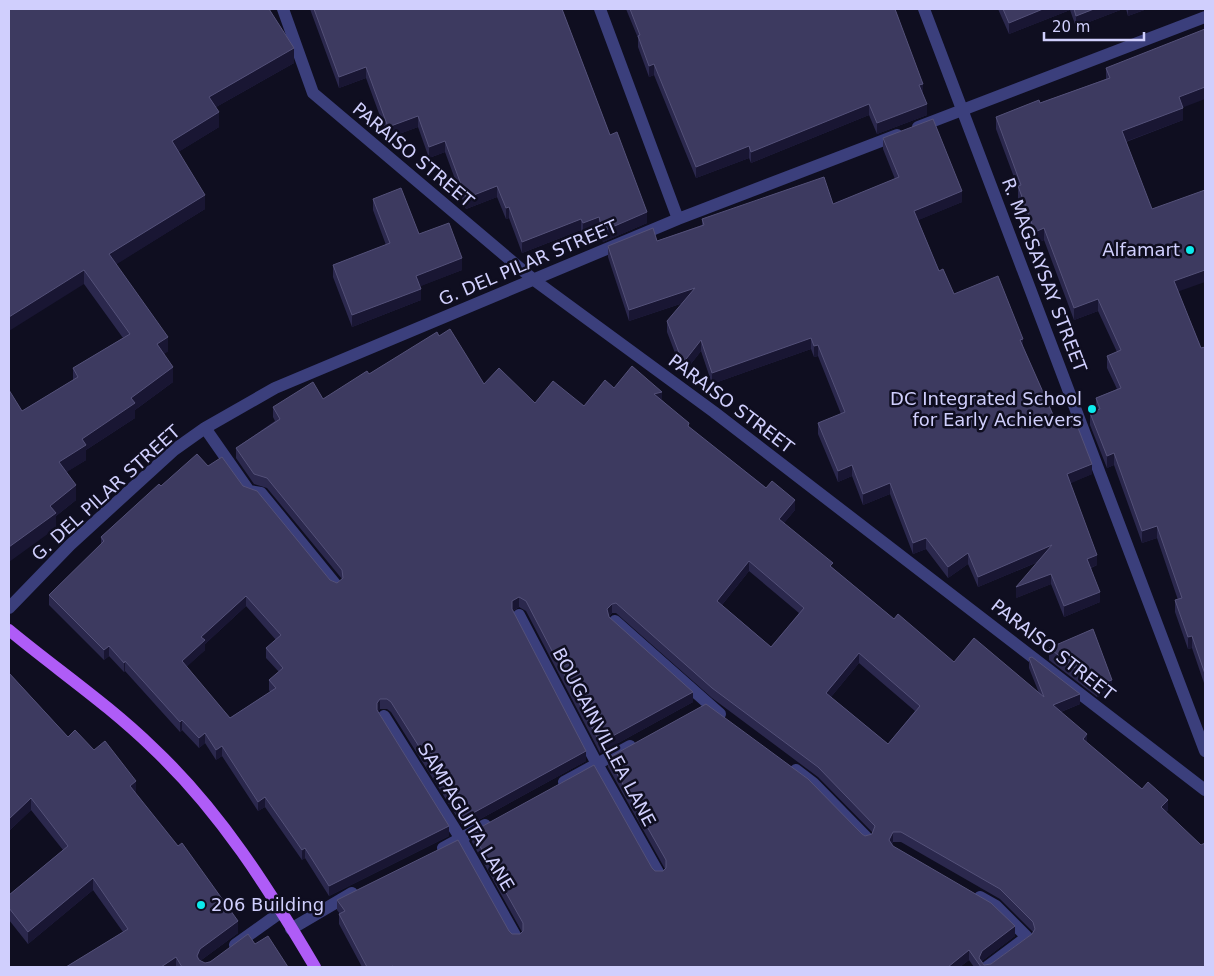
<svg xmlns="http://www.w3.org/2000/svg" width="1214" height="976" font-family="'DejaVu Sans',sans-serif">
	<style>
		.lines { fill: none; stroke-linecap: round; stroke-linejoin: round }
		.minor { stroke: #3b3f7c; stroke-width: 12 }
		.major { stroke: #af5cf7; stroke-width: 12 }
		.wall { fill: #2b284d; fill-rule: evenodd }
		.shaded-wall { fill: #191633 }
		.building { fill: #3d3a60; stroke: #545179; fill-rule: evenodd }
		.poi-dot { fill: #0ceaec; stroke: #0f0e20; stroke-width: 2 }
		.labels { text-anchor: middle; stroke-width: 5; stroke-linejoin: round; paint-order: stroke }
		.street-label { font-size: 18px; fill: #d0cffd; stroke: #0f0e20 }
		.poi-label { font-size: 18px; fill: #d0cffd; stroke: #0f0e20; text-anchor: end }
	</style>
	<rect width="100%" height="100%" fill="#0f0e20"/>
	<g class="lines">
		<!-- minor -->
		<path class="minor" d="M283,9L313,93L534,280L714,412L1205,790
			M600,9L678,219
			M924,9L1205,751
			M918,127L1205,17
			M205,428L249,491L261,493L336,585
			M9,608L70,545L174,450L205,428L275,388L678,219L897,135
			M519,615L597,764L659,874
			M615,621L720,714
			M384,716L461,839L516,937
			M796,770L813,783L867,838
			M564,782L630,746
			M443,848L485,825
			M980,897L996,906L1027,937L987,967
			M291,929L352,893
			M235,945L281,912"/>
		<!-- major -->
		<path class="major" d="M9,630C56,669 109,705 153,748C220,811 269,889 315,967"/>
	</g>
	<!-- wall -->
	<path class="wall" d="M9,9L294,63L216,107L219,127L178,152L205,209L116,264L168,351L164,354L173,382L135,410V418L86,450V460L66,472L76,500L56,516V528L22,411L73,380V368L123,338L84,284Z
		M310,9H562L610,135L647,223L603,242L599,228L583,234L581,230L522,253L509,218L506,219L497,197L466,209L445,152L429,158L418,127L388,138L366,78L339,88Z
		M626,9H895L923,94L927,115L877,134L869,115L751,163L749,158L696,178L654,75L649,77L638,47V38Z
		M998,9H1123L1076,27L1070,10L1009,34Z
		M1126,9H1147L1128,16Z
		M1106,68L1183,107V120L1126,142L1178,291L1201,348L1205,347V686L1192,648L1188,649L1175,612V600H1178L1157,538L1142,543L1114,465L1107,468L1090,425V413L1096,411V398L1117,389L1107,368V356L1117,352L1098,311L1074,320L1044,240L1035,244L1018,198V188L996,129V117L1040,103L1106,79Z
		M883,138L962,202L918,220L939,271L954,294L1023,348L1058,426L1092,474L1070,483L1097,565L1091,568L1100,602L1064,617L1051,584L1016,598L1038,562L978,587L968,564L948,578L926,549L913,554L890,494L863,505L852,476L838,482L818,434V423L841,414L818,356L814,357L811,349L712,384L701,351L683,374L667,332V321L683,303L629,321L608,257V246L657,241L702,225V219L833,204L895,179L883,149Z
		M373,199L419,234L462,270L420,286L421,300L352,327L333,277V265L386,245L373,210Z
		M439,336L484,384L535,403L584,406L614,388L662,400L689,427L795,510L784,523L833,568L894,619L954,662L1039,693L1029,668V658L1080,704L1061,712L1087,743L1168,810L1166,812L1205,967H974L969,960L960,967H362L339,924V914H340L337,910V900L509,931L512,934H520L522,932L472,842V832L652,868L655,871H663L665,869L608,767V758L862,834L865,836L872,834L873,833L818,777L712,698L616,613H612L609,617L693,702L600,753L526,611L519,607L513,611L586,761L464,828L391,712L387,709H380L378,711L449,836L329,896L305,858L302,860L265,807L258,811L222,756L216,760L205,743L199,748L182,730L180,732L125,671L124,672L109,656L104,660L49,605V595L101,545V537L161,486L208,466L243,486L330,580L337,583L342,579L267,488L254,484L236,458V448L275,421L273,417V407L323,399ZM749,571L799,613L771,647L722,605ZM246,606L276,640L266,648V658L279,672L269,680V690L270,692L230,718L186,667L205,650V644ZM859,663L915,711L888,744L831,697ZM893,842H901L1000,899L1033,932L1032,934L991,964L984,965L982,961L1015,936L893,846L892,844Z
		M1049,648L1112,691L1097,697L1049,660Z
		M9,673L68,737L136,793H135L238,933L200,961L205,963L255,944L288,967H66L123,932L93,890L28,944L9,920V895L63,850L31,810L9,831Z"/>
	<!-- shaded-wall -->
	<path class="shaded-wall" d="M1043,9H1070V10L1009,34V23Z
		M1094,9H1123L1076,27V16Z
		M1128,9H1147L1128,16Z
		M294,48V63L209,111V97Z
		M654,64V75L649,77V66Z
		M366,67V78L339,88V77Z
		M923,84V95L919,85Z
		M1205,87V99L1179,109V97Z
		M869,104V115L751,163V152Z
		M927,104V115L877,134V123Z
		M1183,108V120L1122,143V131Z
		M219,112V127L172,156V141Z
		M418,116V127L388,138V127Z
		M445,141V152L429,158V147Z
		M749,146V158L696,178V167Z
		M497,186V197L466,209V198Z
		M962,191V202L914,222V211Z
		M205,195V209L109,269V254Z
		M509,207V218L506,219V208Z
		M647,212V223L603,242V231Z
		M599,217V228L583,234V223Z
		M581,219V230L522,253V242Z
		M1044,228V240L1035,244V232Z
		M462,258V270L416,288V276Z
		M84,270V284L9,331V317Z
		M1205,270V282L1174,293V281Z
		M695,288V299L629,321V310Z
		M421,289V300L352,327V315Z
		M1098,299V311L1074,320V308Z
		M168,337V351L157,359V344Z
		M811,338V349L712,384V373Z
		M1023,339V350L1020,340Z
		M701,340V351L683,374V363Z
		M818,345V356L814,357V346Z
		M173,367V382L135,410V418L86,450V460L59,477V462L82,439L131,398Z
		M662,392V401L654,394Z
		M1114,453V465L1107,468V456Z
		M1092,464V474L1067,485V474Z
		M852,465V476L838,482V471Z
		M890,483V494L863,505V494Z
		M76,485V500L56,516V528L9,562V547L50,506Z
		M795,500V510L779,529V519Z
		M1157,526V538L1142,543V531Z
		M926,538V549L913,554V543Z
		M1052,545V556L978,587V577Z
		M968,553V564L948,578V567Z
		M1097,555V565L1087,569V559Z
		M749,561V571L717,611V601Z
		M1051,574V584L1016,598V587Z
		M1100,592V602L1064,617V606Z
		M246,596V606L205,644V650L182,671V661L201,637Z
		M519,597V607L512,611V601Z
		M612,604V613L607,619V609Z
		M1192,636V648L1188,649V637Z
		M109,646V656L104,660V650Z
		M859,653V663L826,703V693Z
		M125,661V671L124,672V663Z
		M1112,680V691L1097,697V685Z
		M693,692V702L600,753V743Z
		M1080,694V704L1053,715V705Z
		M380,699V709L377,713V703Z
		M182,720V730L180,732V722Z
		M205,733V743L199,748V738Z
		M1087,734V744L1083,739Z
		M222,746V756L216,760V750Z
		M586,751V761L464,828V818Z
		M136,781V793L130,798V786Z
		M265,797V807L258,811V802Z
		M31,798V810L9,831V819Z
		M1168,800V810L1161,817V807Z
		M449,826V836L329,896V886Z
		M893,832V842L889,850V840Z
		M305,848V858L302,860V850Z
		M93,878V890L28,944V932Z
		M238,921V933L200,961L197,967V956L200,949Z
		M1015,926V936L982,961L979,958L982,951Z
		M969,950V960L960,967H948Z
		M176,957V967H161Z"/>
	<!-- building -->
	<path class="building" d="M9,9H269L294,48L209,97L219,112L172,141L205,195L109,254L168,337L157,344L173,367L131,398L135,403L82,439L86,445L59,462L76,485L50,506L56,513L9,547V390L22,411L78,377L73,368L130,334L84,270L9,317Z
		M314,9H562L610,135L617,132L647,212L603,231L599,217L583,223L581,219L522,242L509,207L506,208L497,186L466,198L445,141L429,147L418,116L388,127L366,67L339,77Z
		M630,9H895L923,84L919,85L927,104L877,123L869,104L751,152L749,146L696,167L654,64L649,66L638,36L640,35Z
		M1003,9H1043L1009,23Z
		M1074,9H1094L1076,16Z
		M1205,29V87L1179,97L1183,108L1122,131L1152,209L1205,190V270L1174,281L1201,348L1205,347V674L1192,636L1188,637L1175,600L1182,598L1157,526L1142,531L1114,453L1107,456L1090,413L1100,409L1096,398L1121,388L1107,356L1121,350L1098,299L1074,308L1044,228L1035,232L1018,186L1021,185L996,117L1039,100L1040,103L1110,78L1106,68Z
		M933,119L962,191L914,211L939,271L943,269L954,294L998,276L1023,339L1020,340L1058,426L1075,420L1092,464L1067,474L1097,555L1087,559L1100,592L1064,606L1051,574L1016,587L1052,545L978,577L968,553L948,567L926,538L913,543L890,483L863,494L852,465L838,471L818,423L845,412L818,345L814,346L811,338L712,373L701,340L683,363L667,321L695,288L629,310L608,246L653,228L657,241L704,225L702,219L824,177L833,204L899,177L883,138Z
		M401,188L419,234L449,223L462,258L416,276L421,289L352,315L333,265L390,243L373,199Z
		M450,329L484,384L499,368L535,403L553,381L584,406L605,380L614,388L632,366L662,392L654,394L689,423L688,426L766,488L772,481L795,500L779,519L833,563L830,566L894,619L898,614L954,662L974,638L1044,697L1029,658L1032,657L1080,694L1053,705L1087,734L1083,739L1142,789L1148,782L1168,800L1161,807L1201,845L1205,843V967H981L969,950L948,967H394L393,966L390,967H367L339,914L345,911L337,900L458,840L509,931L512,934H520L523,931V923L472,832L594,765L652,868L655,871H663L666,868V860L608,758L706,704L808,779L862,834L865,836L872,834L875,826L818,767L712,688L616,603L612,604L607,609L609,617L693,692L600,743L526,601L519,597L512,601V609L586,751L464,818L391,702L387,699H380L377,703V710L449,826L329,886L305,848L302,850L265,797L258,802L222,746L216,750L205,733L199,738L182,720L180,722L125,661L124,663L109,646L104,650L49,595L104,541L101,537L159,484L161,486L197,454L208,466L222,457L243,486L257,491L330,580L337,583L343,578L342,570L267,478L254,474L236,448L280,419L273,407L313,382L323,399L367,371L369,374L437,332L439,336ZM749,561L804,608L771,647L717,601ZM246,596L281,635L266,648L283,668L269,680L276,688L230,718L182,661L205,640L201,637ZM859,653L920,706L888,744L826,693ZM893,832H901L1000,889L1033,922L1035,929L1032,934L991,964L984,965L979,958L982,951L1015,926L991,903L893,846L889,840Z
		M1093,629L1112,680L1097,685L1049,648Z
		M9,673L68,737L75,730L94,750L105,741L136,781L130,786L178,846L182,843L238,921L200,949L197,956L199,960L205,963L210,962L248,934L255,944L268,936L288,967H182L176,957L161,967H66L128,929L93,878L28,932L9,908V895L68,846L31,798L9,819Z"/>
	<!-- markers -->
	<g class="poi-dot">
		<circle cx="1190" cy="250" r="5"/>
		<circle cx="1092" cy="409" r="5"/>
		<circle cx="201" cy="905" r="5"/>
	</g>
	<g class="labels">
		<!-- street labels -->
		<g class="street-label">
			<text transform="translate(413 155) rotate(40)" y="6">PARAISO STREET</text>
			<text transform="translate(528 263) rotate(-23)" y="6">G. DEL PILAR STREET</text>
			<text transform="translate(1044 275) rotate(69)" y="6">R. MAGSAYSAY STREET</text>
			<text transform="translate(731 404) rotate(37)" y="6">PARAISO STREET</text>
			<text transform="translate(106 493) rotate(-42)" y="6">G. DEL PILAR STREET</text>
			<text transform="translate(1053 650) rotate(38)" y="6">PARAISO STREET</text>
			<text transform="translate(604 737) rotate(62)" y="6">BOUGAINVILLEA LANE</text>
			<text transform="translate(466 817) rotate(59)" y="6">SAMPAGUITA LANE</text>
		</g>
		<!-- poi labels -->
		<g class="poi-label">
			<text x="1180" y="256">Alfamart</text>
			<text x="1082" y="405">DC Integrated School<tspan x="1082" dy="21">for Early Achievers</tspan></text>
			<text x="211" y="911" text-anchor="start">206 Building</text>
		</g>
	</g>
	<!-- border -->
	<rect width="1214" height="976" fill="none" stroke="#d0cffd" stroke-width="20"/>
	<!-- scale -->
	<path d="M1044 32v8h100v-8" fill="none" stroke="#d0cffd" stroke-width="2.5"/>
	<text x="1052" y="32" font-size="15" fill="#d0cffd" stroke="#0f0e20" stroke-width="4" paint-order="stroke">20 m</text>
</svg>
